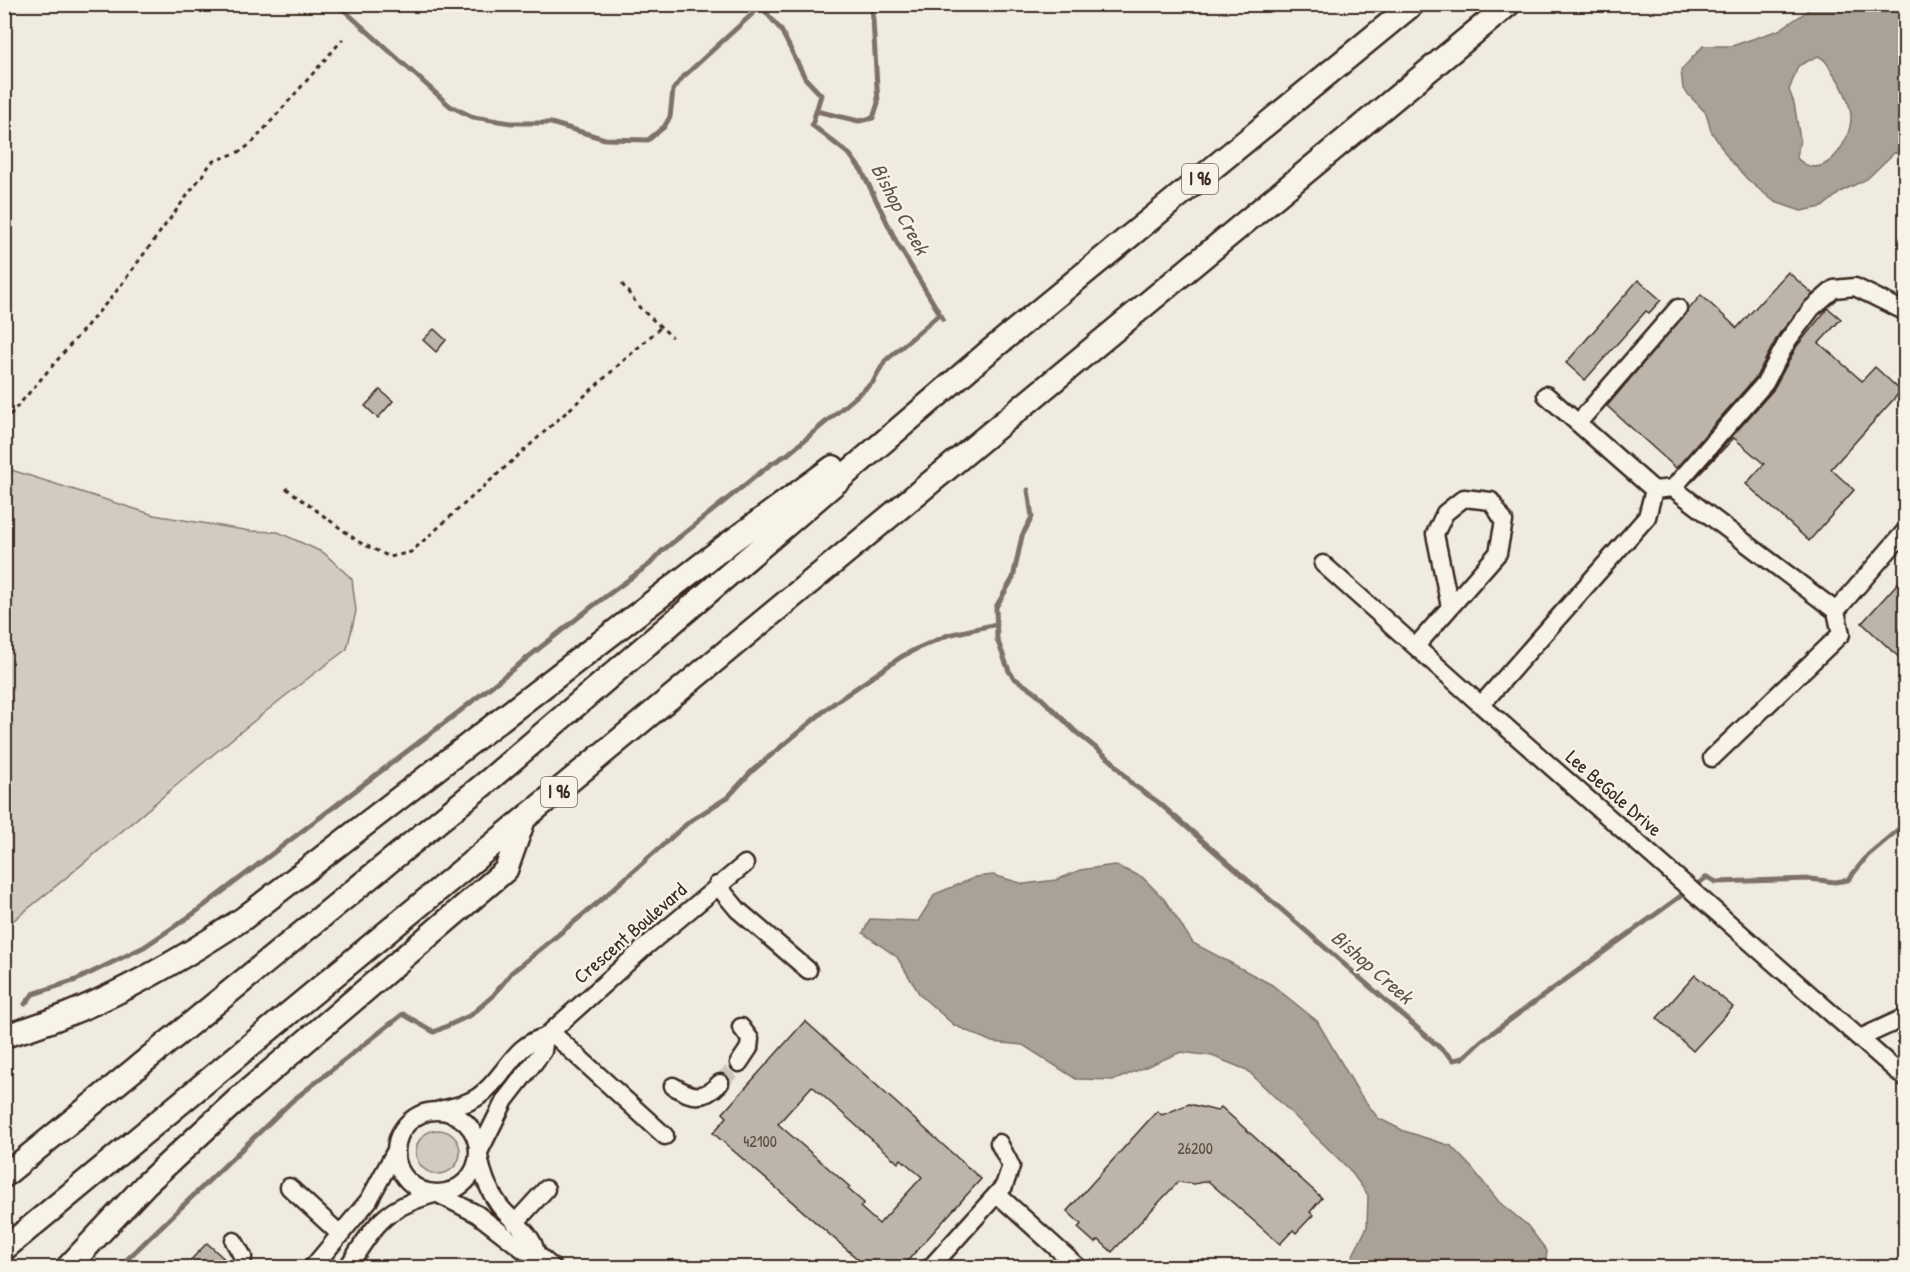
<svg xmlns="http://www.w3.org/2000/svg" width="1910" height="1272" font-family="'Patrick Hand',sans-serif">
	<style>
		.green { fill: #d1cbc0; stroke: #867a6f; stroke-width: 1.5 }
		.water { fill: #aaa296; stroke: #7e7266; stroke-width: 1.5; fill-rule: evenodd }
		.lines { fill: none; stroke-linecap: round; stroke-linejoin: round }
		.stream { stroke: #7e7266; stroke-width: 5 }
		.building { fill: #bdb5aa; stroke: #3b2a1e; stroke-width: 1.5; fill-rule: evenodd }
		.minor-tunnel { stroke: #cbc4b9; stroke-width: 16; stroke-dasharray: 16 8; stroke-linecap: butt }
		.minor-casing { stroke: #3b2a1e; stroke-width: 21 }
		.highway-casing { stroke: #3b2a1e; stroke-width: 27 }
		.path { stroke: #3b2a1e; stroke-width: 3; stroke-dasharray: 4.5 4.5; stroke-linecap: butt }
		.minor { stroke: #f7f3e8; stroke-width: 16 }
		.highway { stroke: #f7f3e8; stroke-width: 22 }
		.labels { text-anchor: middle; stroke-width: 4.5; stroke-linejoin: round; paint-order: stroke }
		.number-label { font-size: 16px; fill: #5c4d41 }
		.shield { fill: #f7f3e8; stroke: #73665b; stroke-width: 1.5 }
		.shield-label { font-size: 18px; font-weight: bold; fill: #3b2a1e }
		.street-label { font-size: 20px; fill: #3b2a1e; stroke: #f7f3e8 }
		.water-label { font-size: 21px; font-style: italic; fill: #625448; stroke: #f7f3e8 }
	</style>
	<rect width="100%" height="100%" fill="#efebe0"/>
	<filter id="ink" filterUnits="userSpaceOnUse"><feTurbulence type="fractalNoise" baseFrequency=".0167" numOctaves="2"/><feDisplacementMap in="SourceGraphic" scale="12" xChannelSelector="R" yChannelSelector="G"/><feConvolveMatrix kernelMatrix="1 2 1 2 8 2 1 2 1" color-interpolation-filters="sRGB"/></filter>
	<g filter="url(#ink)">
		<!-- green -->
		<path class="green" d="M5,468L154,515L250,531L278,532L324,553L352,579L356,611L347,649C228,736 120,837 5,927Z
			M416 1152a22 22 0 1 1 44 0a22 22 0 1 1-44 0Z"/>
		<!-- water -->
		<path class="water" d="M1811,5H1905L1906,154L1894,153L1867,179L1842,191L1822,207L1801,211L1775,202L1749,181L1729,159L1711,131L1706,113L1683,89L1681,70L1703,46H1732L1779,30L1806,12ZM1818,56C1827,60 1828,66 1833,73C1842,84 1850,102 1851,116C1852,141 1823,186 1797,158L1800,139L1794,103L1789,90L1798,66Z
			M1114,865L1142,877L1164,899L1193,943L1272,985L1317,1021L1359,1093L1378,1118L1404,1131L1451,1146L1472,1168L1499,1202L1527,1225L1547,1251L1545,1267H1347L1367,1227L1368,1195L1349,1169L1247,1070L1212,1056L1181,1052L1115,1080L1076,1079L1023,1045L992,1042L954,1025L920,995L897,957L863,933L870,919L918,921L935,894L976,877L993,875L1024,884L1056,880L1080,870Z"/>
		<g class="lines">
			<!-- stream -->
			<path class="stream" d="M331,4L345,11L450,106L473,117L511,123H551L605,139L648,140L664,127L670,117L673,90L682,78L761,6
				M759,4L781,30L805,78L821,95L812,125L850,155L862,171L897,243L943,319
				M288,6L289,4
				M816,111L859,121L873,118L878,103L872,4
				M1028,490L1032,517L1022,536L1013,578L996,607L997,639L1009,671L1014,678L1035,692L1076,732L1112,761L1132,784L1158,802L1454,1060L1463,1058L1481,1041L1707,877L1716,882L1810,879L1835,882L1848,880L1868,855L1906,823
				M25,1004L33,994L76,980L144,947L193,914L460,711L594,605L650,564L662,551L771,464L788,454L873,382L885,361L940,314
				M47,1268H48
				M118,1268L292,1101L403,1014L434,1032L471,1015L493,996L511,973L595,905L690,821L728,797L752,771L830,706L901,657L916,649L948,635L997,624"/>
		</g>
		<!-- building -->
		<path class="building" d="M1788,272L1813,294L1779,334L1756,377L1676,468L1607,406L1701,295L1737,328Z
			M1638,280L1661,300L1649,313L1646,311L1585,380L1566,363Z
			M1828,308L1841,319L1819,343L1862,381L1875,367L1901,391L1831,469L1854,490L1809,541L1746,484L1764,464L1734,438L1692,482L1773,390L1797,346Z
			M434,329L446,340L436,352L423,340Z
			M380,390L393,401L378,418L365,406Z
			M1905,575V663L1862,623Z
			M1695,975L1733,1007L1693,1051L1657,1018Z
			M805,1021L981,1179L901,1268H868L713,1133L727,1117L723,1113ZM812,1086L898,1163L901,1159L922,1177L879,1224L860,1207L864,1203L848,1189L850,1187L778,1124Z
			M1189,1104L1217,1111L1221,1107L1322,1198L1310,1212L1313,1215L1296,1233L1293,1230L1280,1244L1208,1181L1194,1184L1178,1182L1112,1252L1099,1240L1095,1243L1078,1228L1081,1224L1067,1211L1157,1111L1162,1115Z
			M207,1243L231,1265V1268H183Z"/>
		<g class="lines">
			<!-- minor-tunnel -->
			<path class="minor-tunnel" d="M720,1083L739,1063"/>
			<!-- minor casing -->
			<g class="minor-casing">
				<path id="minor" d="M1906,312L1855,287L1834,289L1812,308L1788,340L1765,383L1673,488L1654,490L1647,517L1481,705L1906,1079
					M1546,395L1654,490
					M1578,423L1678,308
					M1673,488L1836,611L1906,530
					M1323,564L1481,705
					M1416,646L1498,553L1504,521L1491,501L1464,498L1445,513L1435,534L1450,607
					M1712,758L1841,634L1836,611
					M717,885L738,910L808,970
					M551,1032L665,1136
					M1860,1038L1906,1017
					M739,1063L749,1048L750,1039L741,1027
					M673,1086C692,1098 704,1100 720,1083
					M439,1110C453,1107 468,1104 479,1096C505,1078 513,1044 545,1037L645,947L745,864
					M396 1152a41 41 0 1 1 82 0a41 41 0 1 1-82 0Z
					M479,1152L505,1100L543,1051L545,1037
					M479,1156C482,1174 488,1190 499,1205C511,1222 532,1231 536,1253
					M289,1187L341,1235
					M438,1194L477,1214L525,1251L536,1253L553,1268
					M997,1194L1079,1268
					M515,1223L546,1189
					M234,1241L243,1257L241,1268
					M312,1268L369,1200L395,1152
					M347,1268C376,1224 382,1209 434,1194
					M930,1268L1004,1186L1011,1166L999,1143"/>
			</g>
			<!-- highway casing -->
			<g class="highway-casing">
				<path id="highway" d="M4,1036C91,1012 170,967 244,918L728,544L833,467
					M4,1176L488,781L986,354L1413,4
					M4,1249L1509,4
					M67,1268L146,1184L238,1099L506,870L523,822"/>
			</g>
			<!-- path -->
			<path class="path" d="M622,284L640,308L672,337
				M4,422L115,293L212,162L241,151L252,143L343,39
				M286,488L359,542L390,557L411,552L661,327"/>
			<!-- minor -->
			<use href="#minor" class="minor"/>
			<!-- highway -->
			<use href="#highway" class="highway"/>
		</g>
	</g>
	<g class="labels">
		<!-- number labels -->
		<g class="number-label">
			<text x="760" y="1147">42100</text>
			<text x="1195" y="1154">26200</text>
		</g>
		<!-- shield labels -->
		<g class="shield">
			<rect x="1182" y="164" width="36" height="30" rx="4.5"/>
			<rect x="541" y="777" width="36" height="30" rx="4.5"/>
		</g>
		<g class="shield-label">
			<text x="1200" y="185">I 96</text>
			<text x="559" y="798">I 96</text>
		</g>
		<!-- street labels -->
		<g class="street-label">
			<text transform="translate(1614 793) rotate(41)" y="7">Lee BeGole Drive</text>
			<text transform="translate(630 933) rotate(-41)" y="7">Crescent Boulevard</text>
		</g>
		<!-- water labels -->
		<g class="water-label">
			<text transform="translate(900 209) rotate(62)" y="7">Bishop Creek</text>
			<text transform="translate(1372 967) rotate(41)" y="7">Bishop Creek</text>
		</g>
	</g>
	<!-- margin -->
	<rect width="1910" height="1272" fill="none" stroke="#f7f3e8" stroke-width="24"/>
	<rect x="12" y="12" width="1886" height="1248" fill="none" stroke="#3b2a1e" stroke-width="2" filter="url(#ink)"/>
</svg>
